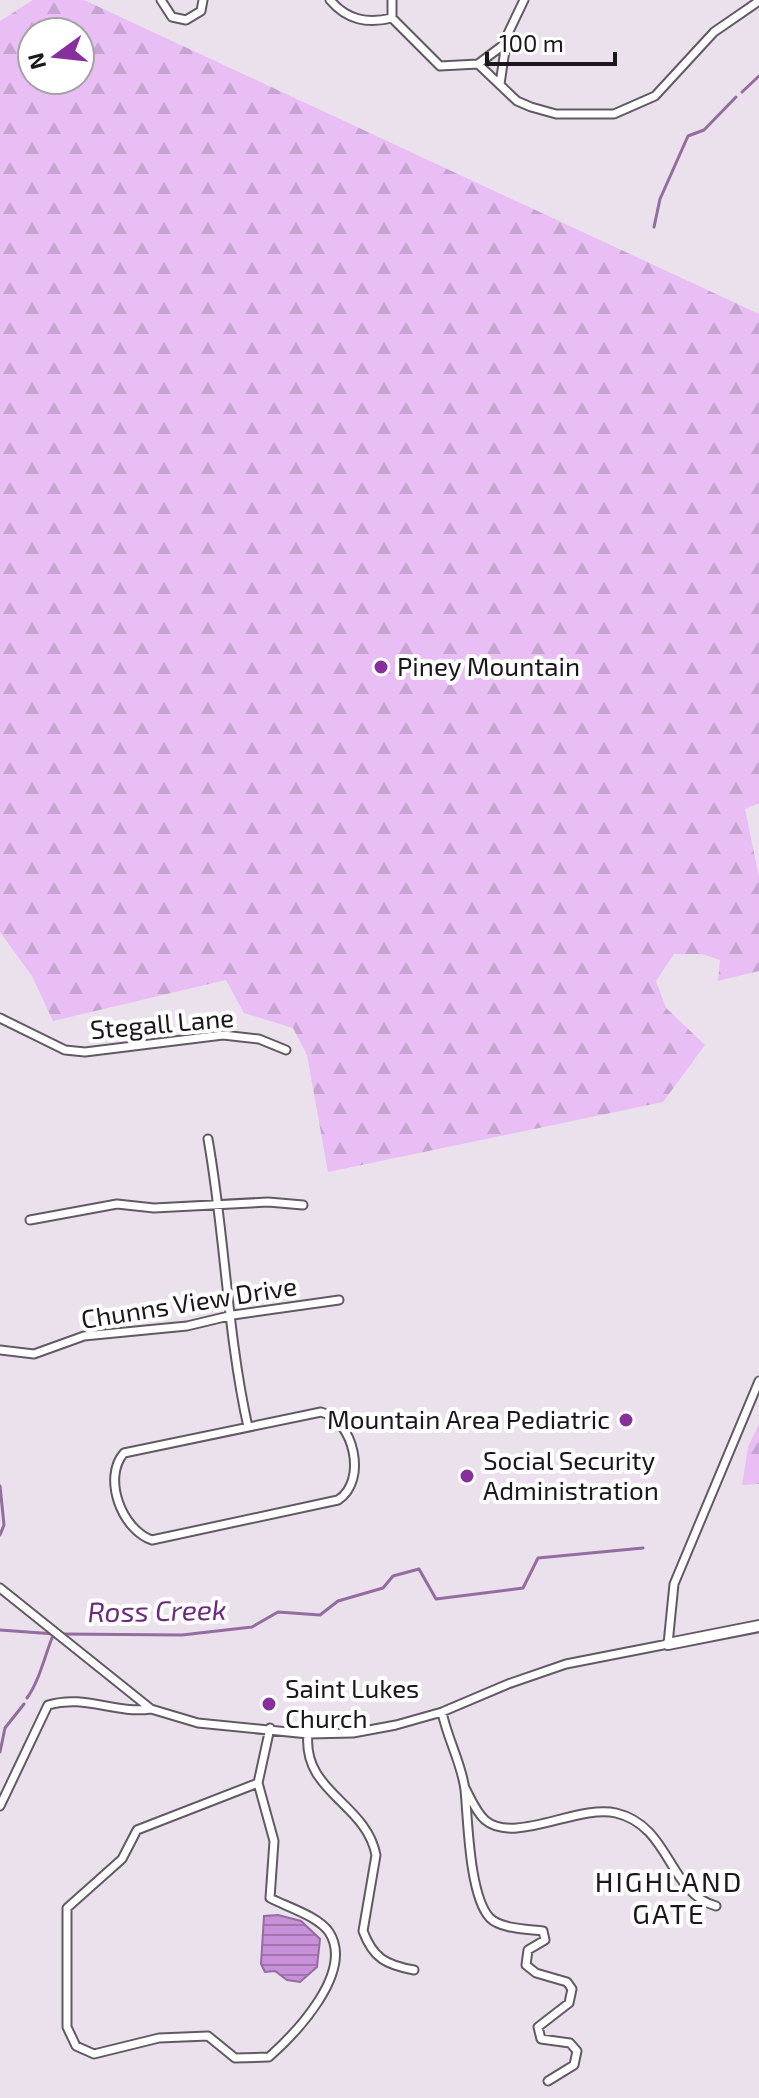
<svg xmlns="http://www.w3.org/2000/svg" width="759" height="2098" font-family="'Exo 2',sans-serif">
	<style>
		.forest { fill: url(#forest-firs); fill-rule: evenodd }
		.water { fill: url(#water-rules); stroke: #946c9f; stroke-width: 2 }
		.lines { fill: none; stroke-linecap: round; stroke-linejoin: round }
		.stream { stroke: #946c9f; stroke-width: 3 }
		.street-casing { stroke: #615a63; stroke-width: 11 }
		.secondary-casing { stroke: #615a63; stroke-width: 14 }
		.street { stroke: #fff; stroke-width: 7 }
		.secondary { stroke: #fff; stroke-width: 10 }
		.poi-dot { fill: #87309d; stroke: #fff; stroke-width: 3 }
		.labels { text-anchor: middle; stroke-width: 8; stroke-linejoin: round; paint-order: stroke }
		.poi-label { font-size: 26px; fill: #1b181b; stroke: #fff; text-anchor: start }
		.street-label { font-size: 26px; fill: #1b181b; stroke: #fff }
		.water-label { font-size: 28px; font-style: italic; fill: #6d297e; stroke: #fff }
		.neighbourhood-label { font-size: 28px; letter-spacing: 2px; fill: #1b181b; stroke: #fff }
	</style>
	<defs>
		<pattern id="forest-firs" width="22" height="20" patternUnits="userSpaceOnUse" patternTransform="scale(2)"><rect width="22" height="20" fill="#e9bef5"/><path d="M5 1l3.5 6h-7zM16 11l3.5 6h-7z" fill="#c7a3d1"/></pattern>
		<pattern id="water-rules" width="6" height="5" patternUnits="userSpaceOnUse" patternTransform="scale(2)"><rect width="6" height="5" fill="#c890d8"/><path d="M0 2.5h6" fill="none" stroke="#a275ae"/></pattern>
	</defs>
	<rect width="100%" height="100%" fill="#eae1ec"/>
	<!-- forest -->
	<path class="forest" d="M33,0H84L759,314V803L745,809L759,877V971L718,981L720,960L702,954H674L656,981L666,1008L705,1045L663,1102L328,1172L307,1055L293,1028L244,1013L226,980L53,1021L32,976L0,932V21ZM80,32V80H32V32Z
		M759,1424V1484L742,1485L748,1447Z"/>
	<!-- water -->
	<path class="water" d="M278,1915L301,1921L320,1939L317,1967L300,1982L287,1980L275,1971L265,1972L261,1964L264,1916Z"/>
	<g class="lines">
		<!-- stream -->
		<path class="stream" d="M742,92L759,76
			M654,227L660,199L688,136L704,130L736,97
			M0,1486L4,1525L0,1535
			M0,1630L55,1634
			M62,1634L182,1635L252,1627L278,1612L320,1615L338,1601L383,1588L393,1576L419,1569L436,1599L523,1588L538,1558L643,1548
			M27,1698C40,1680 45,1654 54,1633
			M0,1752L5,1728L24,1704"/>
		<!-- street casing -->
		<g class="street-casing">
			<path id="street" d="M161,0L172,17L186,20L201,11L203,0
				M330,0C347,20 367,24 392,18L440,66L478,64
				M392,0V18
				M502,46L524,0
				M478,64L517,101L531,107L556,114H614L655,96L714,32L759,1
				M478,64L502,46L505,50L500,84
				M0,1018L65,1050L85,1052L223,1035L259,1039L286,1050
				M208,1139C225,1234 227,1333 248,1427
				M30,1220L117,1204L154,1208L268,1202L303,1205
				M0,1350L34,1354L84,1336L187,1326L233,1315L339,1300
				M321,1412C354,1420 368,1481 338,1500L152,1540C122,1530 102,1478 124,1453Z
				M0,1588L151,1709L198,1723L308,1734L353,1733L396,1725L442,1712L508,1684L566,1664L668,1644L674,1584L759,1381
				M442,1712C447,1738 462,1764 465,1790C468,1819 469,1896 490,1918C501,1929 528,1929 543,1931L545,1940L528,1950L526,1965L536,1973L567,1982L572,1989L569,2003L538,2027L541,2039L570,2043L577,2051L574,2065L548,2081
				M308,1734C302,1792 366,1803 376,1855L363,1931C373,1958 386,1965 414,1970
				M258,1783L274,1841L270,1898C287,1907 318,1916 329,1932C355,1972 295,2034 269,2057L235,2058L208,2036L159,2038L94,2054L76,2046L67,2027V1908L122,1859L137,1830Z
				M258,1783L270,1728
				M465,1788C471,1799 476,1812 485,1820C514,1845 578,1804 616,1813C671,1826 668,1893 716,1906
				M0,1806L48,1705C86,1694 113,1714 151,1709"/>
		</g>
		<!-- secondary casing -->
		<g class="secondary-casing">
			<path id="secondary" d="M668,1644L759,1626"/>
		</g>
		<!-- street -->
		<use href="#street" class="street"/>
		<!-- secondary -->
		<use href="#secondary" class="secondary"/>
	</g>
	<!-- markers -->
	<g class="poi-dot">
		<circle cx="381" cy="667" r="8"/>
		<circle cx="626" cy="1420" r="8"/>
		<circle cx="467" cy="1476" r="8"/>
		<circle cx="269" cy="1704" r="8"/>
	</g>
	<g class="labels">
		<!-- poi labels -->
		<g class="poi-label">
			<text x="397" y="676">Piney Mountain</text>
			<text x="610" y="1429" text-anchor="end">Mountain Area Pediatric</text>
			<text x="483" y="1470">Social Security<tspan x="483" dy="30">Administration</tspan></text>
			<text x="285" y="1698">Saint Lukes<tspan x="285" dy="30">Church</tspan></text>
		</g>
		<!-- street labels -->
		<g class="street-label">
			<text transform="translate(162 1024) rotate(-5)" y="9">Stegall Lane</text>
			<text transform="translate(189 1303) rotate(-9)" y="9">Chunns View Drive</text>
		</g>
		<!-- water labels -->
		<g class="water-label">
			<text transform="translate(157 1611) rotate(-1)" y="10">Ross Creek</text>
		</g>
		<!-- neighbourhood labels -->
		<g class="neighbourhood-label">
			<text x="669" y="1892">HIGHLAND<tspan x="669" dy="32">GATE</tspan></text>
		</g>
	</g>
	<!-- north arrow -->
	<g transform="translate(56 56) rotate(255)"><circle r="38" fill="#ffffff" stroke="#a4a3a4" stroke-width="2"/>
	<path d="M0-6L14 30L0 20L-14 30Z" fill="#87309d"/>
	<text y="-12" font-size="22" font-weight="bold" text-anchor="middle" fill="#1b181b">N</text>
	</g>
	<!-- scale -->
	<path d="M487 52v12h128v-12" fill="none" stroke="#1b181b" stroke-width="4"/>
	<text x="499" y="52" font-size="24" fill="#1b181b" stroke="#ffffff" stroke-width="6" paint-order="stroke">100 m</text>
</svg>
